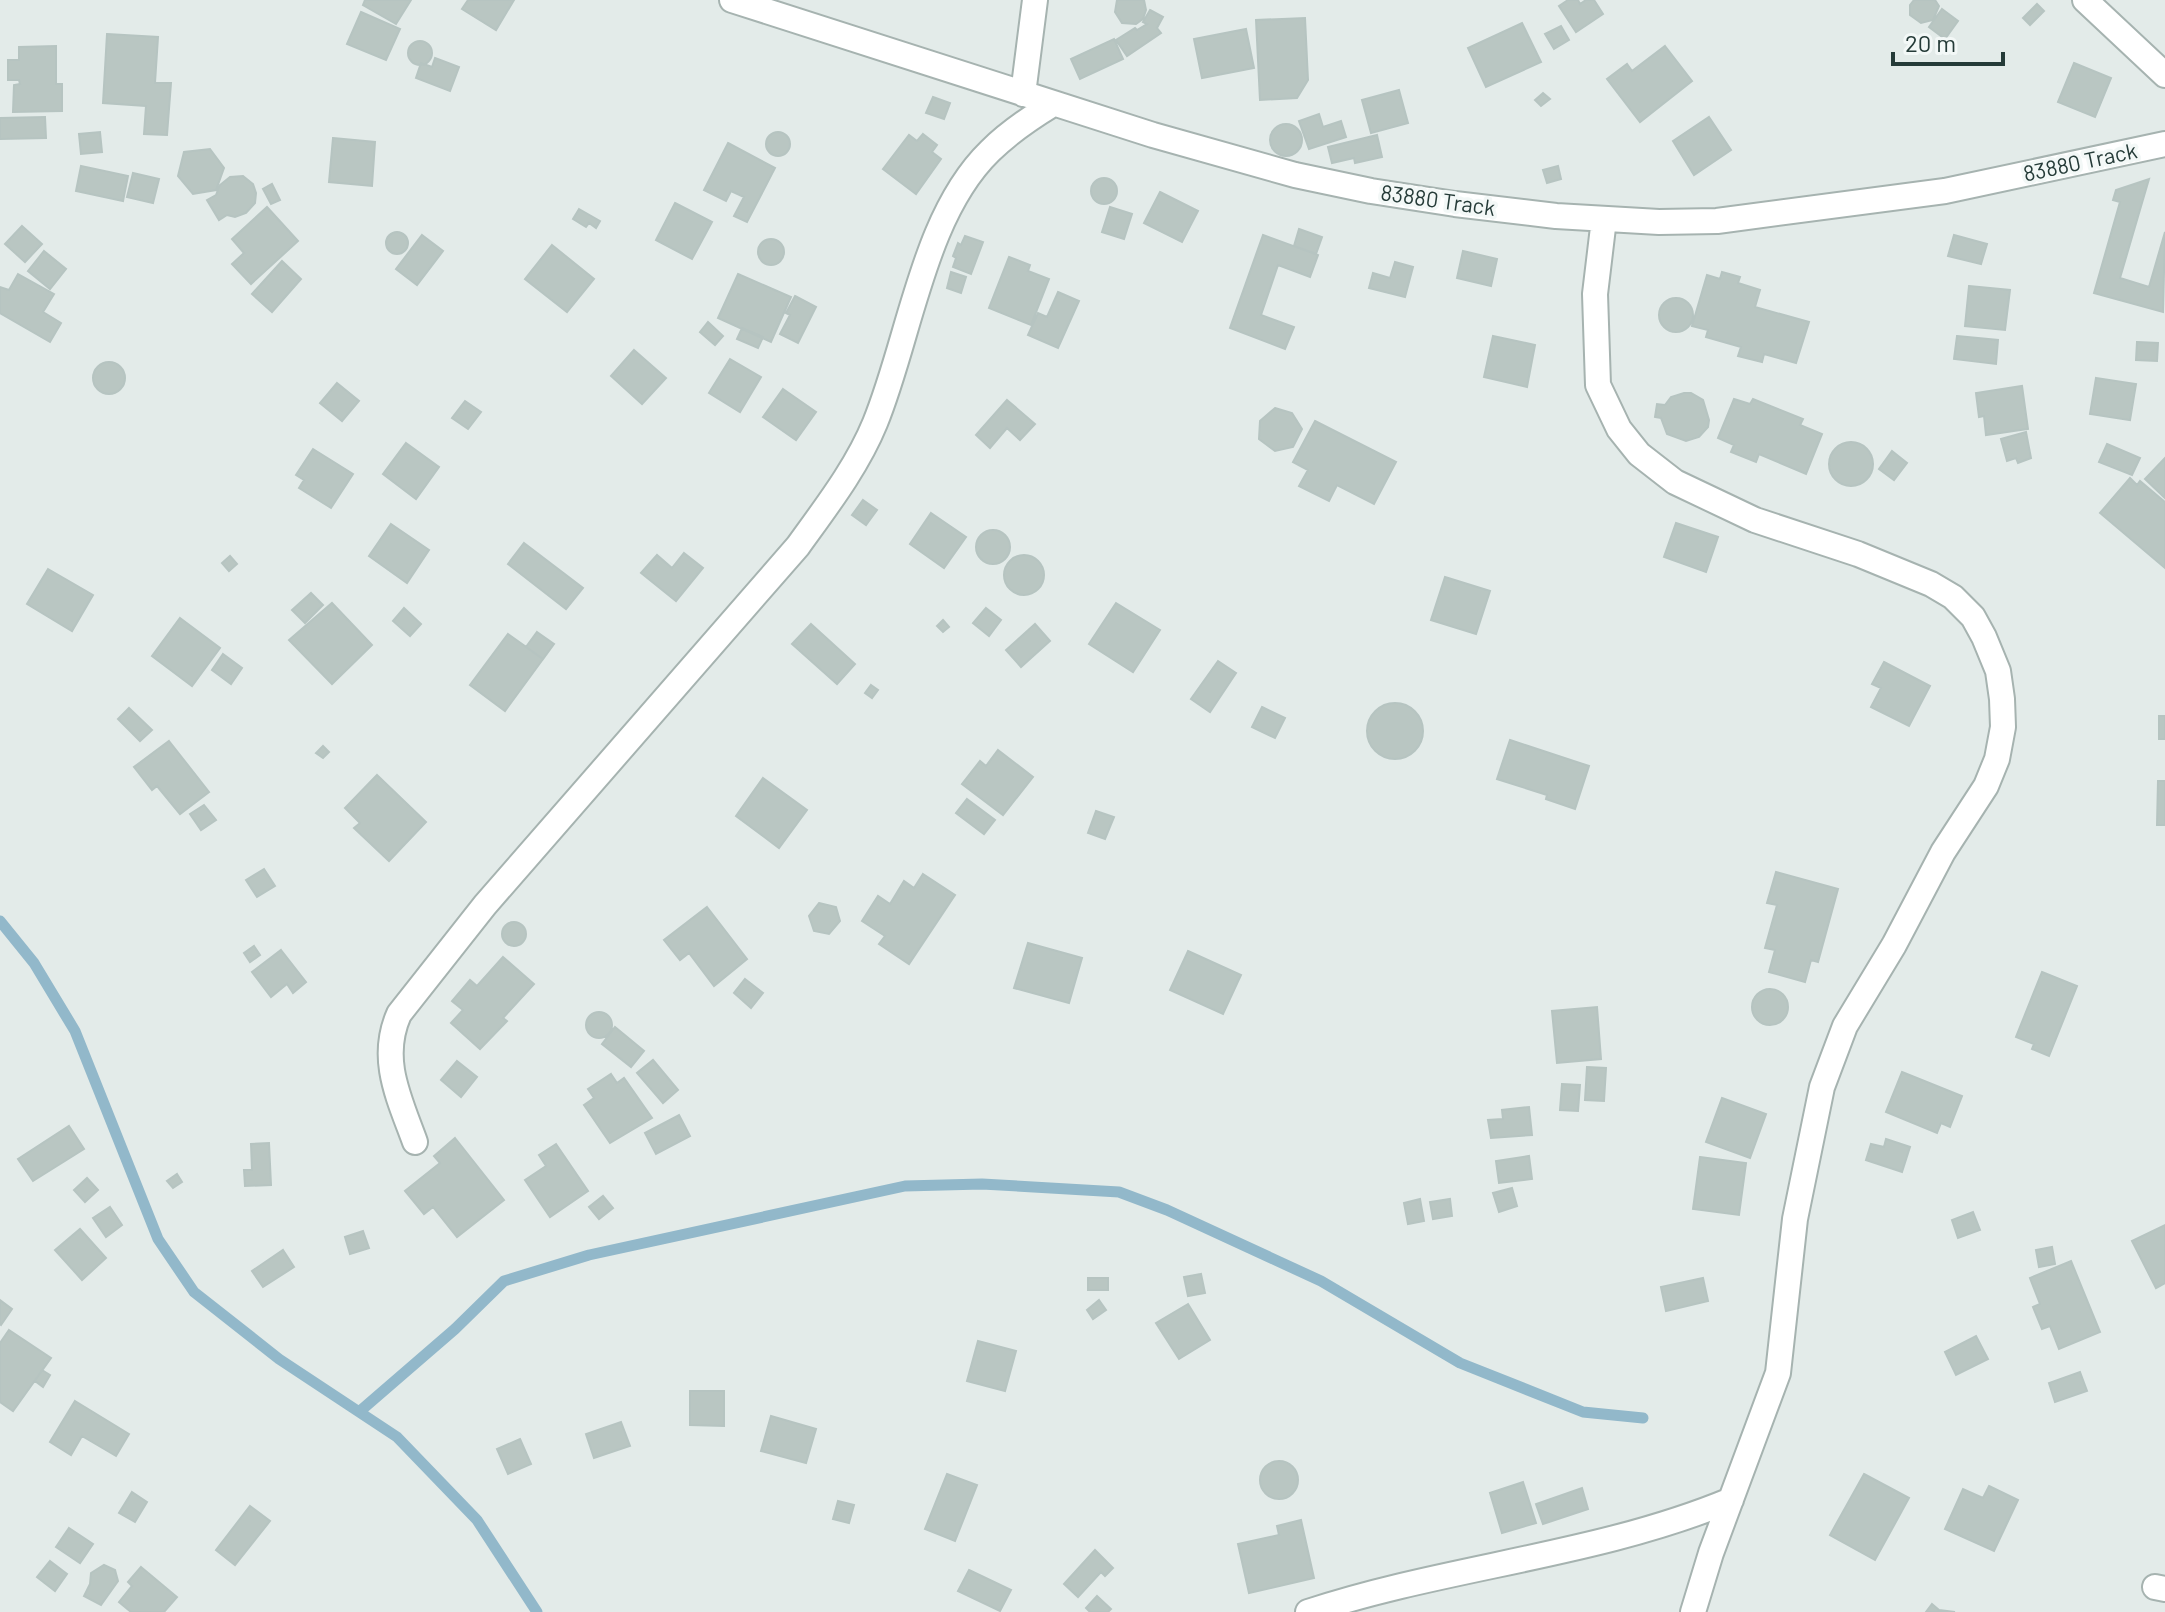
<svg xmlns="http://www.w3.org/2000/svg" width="2165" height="1612" font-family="Barlow,sans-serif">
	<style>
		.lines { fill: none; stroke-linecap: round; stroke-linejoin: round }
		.stream { stroke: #92b8ca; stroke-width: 11 }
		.building { fill: #b9c6c2; stroke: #b6c4c1; stroke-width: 2 }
		.minor-casing { stroke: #a6b3b0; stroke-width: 28 }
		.minor { stroke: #fff; stroke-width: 24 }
		.labels { text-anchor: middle; stroke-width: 7; stroke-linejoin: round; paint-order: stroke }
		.street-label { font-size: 22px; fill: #253b38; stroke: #f3f8f7 }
	</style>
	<rect width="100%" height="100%" fill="#e3ebe9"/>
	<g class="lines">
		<!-- stream -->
		<path class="stream" d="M0,921L34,963L75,1031L158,1239L194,1292L279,1359L397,1437L477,1520L537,1612
			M359,1412L455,1329L504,1281L589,1255L905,1186L982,1184L1119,1192L1167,1210L1321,1281L1460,1363L1583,1412L1643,1418"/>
	</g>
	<!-- building -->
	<path class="building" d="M365,0H411L396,24L363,5Z
		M468,0H514L496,30L462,9Z
		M1117,0H1144L1146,10L1143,19L1136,24L1122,23L1115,12Z
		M1568,0H1578L1580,4L1586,0H1594L1603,14L1576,32L1559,6Z
		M1914,0H1935L1939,6L1933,20L1921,23L1910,15V5Z
		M2037,4L2044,11L2030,25L2023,18Z
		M1942,9L1958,21L1945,39L1929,27Z
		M1150,10L1163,17L1157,28L1161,33L1127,56L1116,40L1135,28L1137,30L1147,24L1143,22Z
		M361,12L400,29L386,60L347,44Z
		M1305,18L1308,80L1297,98L1260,100L1256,20Z
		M1522,23L1541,62L1486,87L1468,48Z
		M1561,26L1569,40L1554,49L1545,34Z
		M1246,29L1254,68L1202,78L1194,39Z
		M107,34L158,37L155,83H171L167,135L144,134L146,106L103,103Z
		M1114,39L1123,59L1080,79L1071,59Z
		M408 53a12 12 0 1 1 24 0a12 12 0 1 1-24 0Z
		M56,46V84H62V111L13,112L14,85L20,84L19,80H8V60H19V47Z
		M1665,46L1692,81L1640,122L1607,79L1627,64L1632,71Z
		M435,58L459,67L450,91L416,78L421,63L432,67Z
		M2074,63L2111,78L2095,117L2058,102Z
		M1399,90L1408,123L1371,133L1362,100Z
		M1543,93L1550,99L1541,106L1535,100Z
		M933,97L950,103L944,119L926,113Z
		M1319,114L1323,127L1341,121L1346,137L1309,149L1299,121Z
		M45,117L46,138L0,139V118Z
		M1709,117L1731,150L1694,175L1673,141Z
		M1270 140a16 16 0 1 1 32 0a16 16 0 1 1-32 0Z
		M100,132L102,152L81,154L79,134Z
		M766 144a12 12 0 1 1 24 0a12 12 0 1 1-24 0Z
		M923,134L937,145L932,152L941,159L916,194L883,169L909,135L917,141Z
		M1377,135L1382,157L1355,163L1354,158L1332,163L1328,147Z
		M333,138L375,142L372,186L329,182Z
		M728,143L775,168L747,222L734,216L744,197L731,191L726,201L704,190Z
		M210,149L224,168L216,190L193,194L178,176L184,152Z
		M81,166L128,176L123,201L76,191Z
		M1558,166L1561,179L1547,183L1543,170Z
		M133,173L159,179L153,203L127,197Z
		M243,176L253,184L256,193L255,203L246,213L235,217L227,215L219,220L207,200L216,195L220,185L230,177Z
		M1091 191a13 13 0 1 1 26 0a13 13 0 1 1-26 0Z
		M2149,179L2120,278L2149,287L2165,232L2163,312L2094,293L2120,202L2113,200L2116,190Z
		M272,184L280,200L271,204L263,189Z
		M1160,192L1198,211L1182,242L1144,223Z
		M675,203L712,222L692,259L656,240Z
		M267,207L298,241L251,284L232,264L244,253L232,239Z
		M1110,207L1132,214L1124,239L1102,232Z
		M579,209L600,221L596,228L589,223L586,227L573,219Z
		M22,226L42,244L25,262L5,244Z
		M1299,229L1322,237L1316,254L1294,246Z
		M386 243a11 11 0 1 1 22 0a11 11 0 1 1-22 0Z
		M422,235L443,251L417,285L396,269Z
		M1263,235L1318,255L1310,277L1278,265L1261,315L1294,327L1285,349L1230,328Z
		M1954,235L1987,244L1981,264L1948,256Z
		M965,236L983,242L971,274L953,267L956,258L953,256L958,243L961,245Z
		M758 252a13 13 0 1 1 26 0a13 13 0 1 1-26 0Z
		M552,245L594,279L567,312L525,279Z
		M44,251L66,269L50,289L28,271Z
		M1463,251L1497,259L1491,286L1457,278Z
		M1009,257L1030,265L1028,271L1049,279L1031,325L989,308Z
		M282,261L301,279L272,312L252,294Z
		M1395,262L1413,267L1405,297L1369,288L1373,273L1390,278Z
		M951,272L966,277L961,293L947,288Z
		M1722,272L1740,277L1738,283L1760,290L1755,307L1809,322L1796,363L1764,354L1762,362L1738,356L1741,347L1706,337L1708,330L1692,326L1707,275L1720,279Z
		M18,274L54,294L43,312L61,323L50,342L0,313V287L9,290Z
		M738,274L791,297L771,342L718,318Z
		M1969,286L2010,290L2005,330L1965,326Z
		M1058,292L1079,301L1058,348L1028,335L1038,313L1047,317Z
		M795,296L816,307L798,343L780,334L790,315L786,313Z
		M1659 315a17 17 0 1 1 34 0a17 17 0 1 1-34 0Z
		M708,322L723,336L715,345L700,332Z
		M742,328L763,337L758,348L737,339Z
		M1493,336L1535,345L1527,387L1484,377Z
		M1957,336L1998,340L1996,364L1954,359Z
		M2137,342L2158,343L2157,361L2136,360Z
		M634,350L666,378L642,404L611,376Z
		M730,359L761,377L740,412L709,393Z
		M93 378a16 16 0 1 1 32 0a16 16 0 1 1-32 0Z
		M2096,378L2136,384L2130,420L2090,414Z
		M337,383L359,401L342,421L320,403Z
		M2022,386L2028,429L1986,435L1984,416L1979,417L1976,393Z
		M783,389L816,412L796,440L763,417Z
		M1684,393H1691L1703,400L1709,420L1708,427L1699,437L1686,441L1667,434L1661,418L1655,417L1657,404L1665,405L1671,397Z
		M1734,399L1750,404L1753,399L1803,419L1800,425L1822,434L1806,474L1759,454L1756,462L1731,452L1734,445L1718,438Z
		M1007,400L1035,424L1020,440L1007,428L990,448L976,435Z
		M465,401L481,412L468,429L452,418Z
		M1275,408L1292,413L1302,429L1293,447L1275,451L1259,439L1260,421Z
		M1315,421L1396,462L1374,504L1337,485L1329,501L1299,486L1308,470L1293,462Z
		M2026,432L2031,458L2018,463L2016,458L2007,461L2001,439Z
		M1829 464a22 22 0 1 1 44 0a22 22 0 1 1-44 0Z
		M406,443L439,467L416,499L383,474Z
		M2107,444L2140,458L2132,475L2099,462Z
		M313,449L353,474L331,508L299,488L304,480L296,475Z
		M1892,451L1907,463L1894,480L1879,469Z
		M2165,458V498L2145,479Z
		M2130,478L2137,485L2140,481L2165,502V568L2100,513Z
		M863,500L877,510L866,525L852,515Z
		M931,513L966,537L944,568L910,544Z
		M1676,523L1718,537L1706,572L1664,557Z
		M391,524L429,550L407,583L369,556Z
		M976 547a17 17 0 1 1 34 0a17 17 0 1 1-34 0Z
		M524,543L583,588L566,609L508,564Z
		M684,553L703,568L676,601L641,573L657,555L672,568Z
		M1004 575a20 20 0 1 1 40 0a20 20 0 1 1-40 0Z
		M230,556L237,564L229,571L222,563Z
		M48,569L93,595L72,631L27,604Z
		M1445,577L1490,591L1476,634L1431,620Z
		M311,593L323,605L305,623L292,610Z
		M332,603L372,645L332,684L289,640Z
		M1116,603L1160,630L1133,672L1089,644Z
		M404,608L421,624L410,636L393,621Z
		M986,608L1001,620L989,636L973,623Z
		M180,618L220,648L192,686L152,656Z
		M943,620L949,627L943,632L937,626Z
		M811,624L855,664L837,684L792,644Z
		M1035,624L1050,641L1021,667L1006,650Z
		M537,632L554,644L543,659L526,647Z
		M508,634L543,659L505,711L470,685Z
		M223,654L242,668L231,684L212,670Z
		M1218,661L1236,673L1210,712L1191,699Z
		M1884,662L1930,686L1909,726L1871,707L1881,688L1872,684Z
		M871,685L878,690L872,698L865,693Z
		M1367 731a28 28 0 1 1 56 0a28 28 0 1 1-56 0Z
		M1262,707L1285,718L1275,738L1252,727Z
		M129,708L152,730L140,741L118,719Z
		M2159,716H2165V739H2159Z
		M1510,740L1589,766L1575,809L1546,799L1547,795L1497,779Z
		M169,741L209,792L180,814L157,786L152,790L134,767Z
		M323,746L329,752L323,758L316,753Z
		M998,750L1033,777L1003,815L962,784L980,761L986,766Z
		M377,775L426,822L389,861L354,828L360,823L345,808Z
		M763,778L807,810L779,848L736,816Z
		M2158,781H2165V825H2157Z
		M967,799L995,820L984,834L956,813Z
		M204,805L216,820L201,830L190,814Z
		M1096,811L1114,817L1105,839L1088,833Z
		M264,869L275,886L257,897L246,880Z
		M1776,872L1838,889L1818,962L1811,960L1805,982L1769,972L1775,950L1765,948L1777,905L1767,903Z
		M923,874L955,895L909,964L879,944L885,936L862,921L878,896L890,904L904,881L914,888Z
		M819,903L836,907L840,921L829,934L814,931L809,916Z
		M707,907L747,959L714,986L689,953L680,960L664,940Z
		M502 934a12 12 0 1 1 24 0a12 12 0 1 1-24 0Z
		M1028,943L1082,958L1069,1003L1014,988Z
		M254,946L260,955L250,962L244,953Z
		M281,950L306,982L293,993L287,984L271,997L252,972Z
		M1188,951L1241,975L1223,1014L1170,990Z
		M503,957L534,984L503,1018L507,1021L480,1049L451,1023L463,1010L452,1001L470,980L477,986Z
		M2042,972L2077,986L2049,1056L2032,1049L2034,1044L2016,1037Z
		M745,979L763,993L751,1008L734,993Z
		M1752 1007a18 18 0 1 1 36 0a18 18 0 1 1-36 0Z
		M1597,1007L1601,1059L1557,1063L1552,1011Z
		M586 1025a13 13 0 1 1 26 0a13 13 0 1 1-26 0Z
		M615,1027L644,1051L631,1067L602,1044Z
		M653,1060L678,1090L663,1103L637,1073Z
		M457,1061L477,1077L461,1097L441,1080Z
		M1587,1067L1606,1068L1604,1101L1585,1100Z
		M1902,1072L1962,1096L1950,1127L1941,1123L1937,1133L1886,1112Z
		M611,1074L617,1083L624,1078L652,1118L610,1143L584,1105L594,1098L588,1089Z
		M1562,1084L1580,1085L1578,1111L1560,1110Z
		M1722,1098L1766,1114L1750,1158L1706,1142Z
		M1529,1107L1532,1135L1491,1138L1488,1120L1503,1119L1502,1110Z
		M679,1115L690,1136L656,1154L645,1133Z
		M69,1126L84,1149L33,1181L18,1159Z
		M455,1138L504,1200L457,1237L433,1207L424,1214L405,1191L440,1163L434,1156Z
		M1886,1139L1910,1147L1902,1172L1866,1160L1871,1144L1884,1147Z
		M269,1143L271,1185L245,1186L244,1170H252L251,1144Z
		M556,1144L588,1191L550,1217L525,1180L546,1166L539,1155Z
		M1529,1156L1532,1179L1499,1183L1496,1161Z
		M1700,1157L1746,1163L1739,1215L1693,1209Z
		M177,1174L182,1182L173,1188L167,1181Z
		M87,1178L98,1190L85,1202L74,1190Z
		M1512,1188L1517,1206L1499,1212L1493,1193Z
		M603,1196L613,1208L599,1219L589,1207Z
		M1420,1199L1424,1221L1408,1224L1404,1203Z
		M1450,1199L1452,1216L1433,1219L1430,1202Z
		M110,1207L122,1225L106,1237L93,1218Z
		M1973,1212L1980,1230L1958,1238L1952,1220Z
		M2165,1225V1283L2156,1288L2132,1241Z
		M80,1229L106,1258L82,1280L55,1250Z
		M363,1231L369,1248L350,1254L345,1237Z
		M2052,1247L2055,1264L2039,1267L2036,1250Z
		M283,1250L294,1267L263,1287L252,1271Z
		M2071,1261L2100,1332L2059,1349L2050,1326L2042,1329L2033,1307L2040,1304L2030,1278Z
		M1201,1274L1205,1293L1188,1296L1184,1277Z
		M1088,1278H1108V1290H1088Z
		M1703,1278L1708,1301L1666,1311L1661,1287Z
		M0,1300L12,1309L1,1325L0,1324Z
		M1099,1300L1106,1310L1093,1319L1087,1310Z
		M1188,1304L1210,1340L1179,1359L1156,1323Z
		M9,1330L51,1358L13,1411L0,1402V1343Z
		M1976,1336L1988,1359L1956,1375L1945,1352Z
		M978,1341L1016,1351L1005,1391L967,1381Z
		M42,1370L50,1375L43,1387L35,1381Z
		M2080,1372L2087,1391L2055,1402L2049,1383Z
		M690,1391H724V1426L690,1425Z
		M75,1401L129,1434L116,1456L82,1436L71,1455L50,1442Z
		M771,1416L816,1429L806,1463L761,1451Z
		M621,1422L630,1446L594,1458L586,1434Z
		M520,1439L531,1464L508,1474L497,1449Z
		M1260 1480a19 19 0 1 1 38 0a19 19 0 1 1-38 0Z
		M947,1474L977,1485L955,1541L925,1529Z
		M1864,1474L1909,1498L1875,1560L1830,1535Z
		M1523,1482L1536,1523L1502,1533L1490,1493Z
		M1989,1486L2018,1500L1994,1551L1945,1529L1963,1489L1983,1498Z
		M1582,1488L1588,1509L1543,1524L1536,1504Z
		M132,1492L147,1502L135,1522L119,1513Z
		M838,1501L854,1505L849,1523L833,1519Z
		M250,1506L270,1521L235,1565L216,1550Z
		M1301,1520L1314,1578L1249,1593L1238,1544L1279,1535L1277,1526Z
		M69,1528L93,1544L80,1563L56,1547Z
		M1095,1550L1113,1568L1105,1576L1101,1572L1078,1597L1064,1584Z
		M50,1561L67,1574L55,1591L37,1577Z
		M104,1565L115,1570L118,1581L101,1605L84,1596L90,1584L91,1573Z
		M141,1567L177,1597L164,1612H131L119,1602L132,1586L128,1582Z
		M969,1570L1011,1590L1000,1611L958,1591Z
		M1097,1596L1111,1609L1108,1612H1090L1086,1608Z
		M1932,1604L1939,1610L1955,1612H1926Z"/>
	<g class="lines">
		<!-- minor casing -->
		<g class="minor-casing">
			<path id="minor" d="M732,0L1153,135L1295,175L1371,191L1455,204L1556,216L1659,222L1717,221L1945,191L2165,144
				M2085,0L2165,75
				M1023,94L1035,0
				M1604,219L1595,294L1598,385L1619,429L1639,454L1675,482L1755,520L1858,554L1931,584L1953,597L1973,617L1984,637L1998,671L2002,699L2003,727L1997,759L1986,786L1943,852L1894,945L1845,1026L1822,1087L1795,1219L1778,1373L1711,1553L1693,1612
				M415,1142C399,1098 379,1059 399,1014L485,905L798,546C826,507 857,467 875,423C910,338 923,216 990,151C1009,132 1030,118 1053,104
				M2155,1587L2165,1589
				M1308,1612C1447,1566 1596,1556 1731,1500"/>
		</g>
		<!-- minor -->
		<use href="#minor" class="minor"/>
	</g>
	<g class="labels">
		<!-- street labels -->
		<g class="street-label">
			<text transform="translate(2080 162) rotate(-12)" y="8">83880 Track</text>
			<text transform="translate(1438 200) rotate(8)" y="8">83880 Track</text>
		</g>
	</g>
	<!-- scale -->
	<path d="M1893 52v12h110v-12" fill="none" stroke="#253b38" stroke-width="4"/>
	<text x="1905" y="52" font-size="24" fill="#253b38" stroke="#f3f8f7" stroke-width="6" paint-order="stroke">20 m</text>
</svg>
